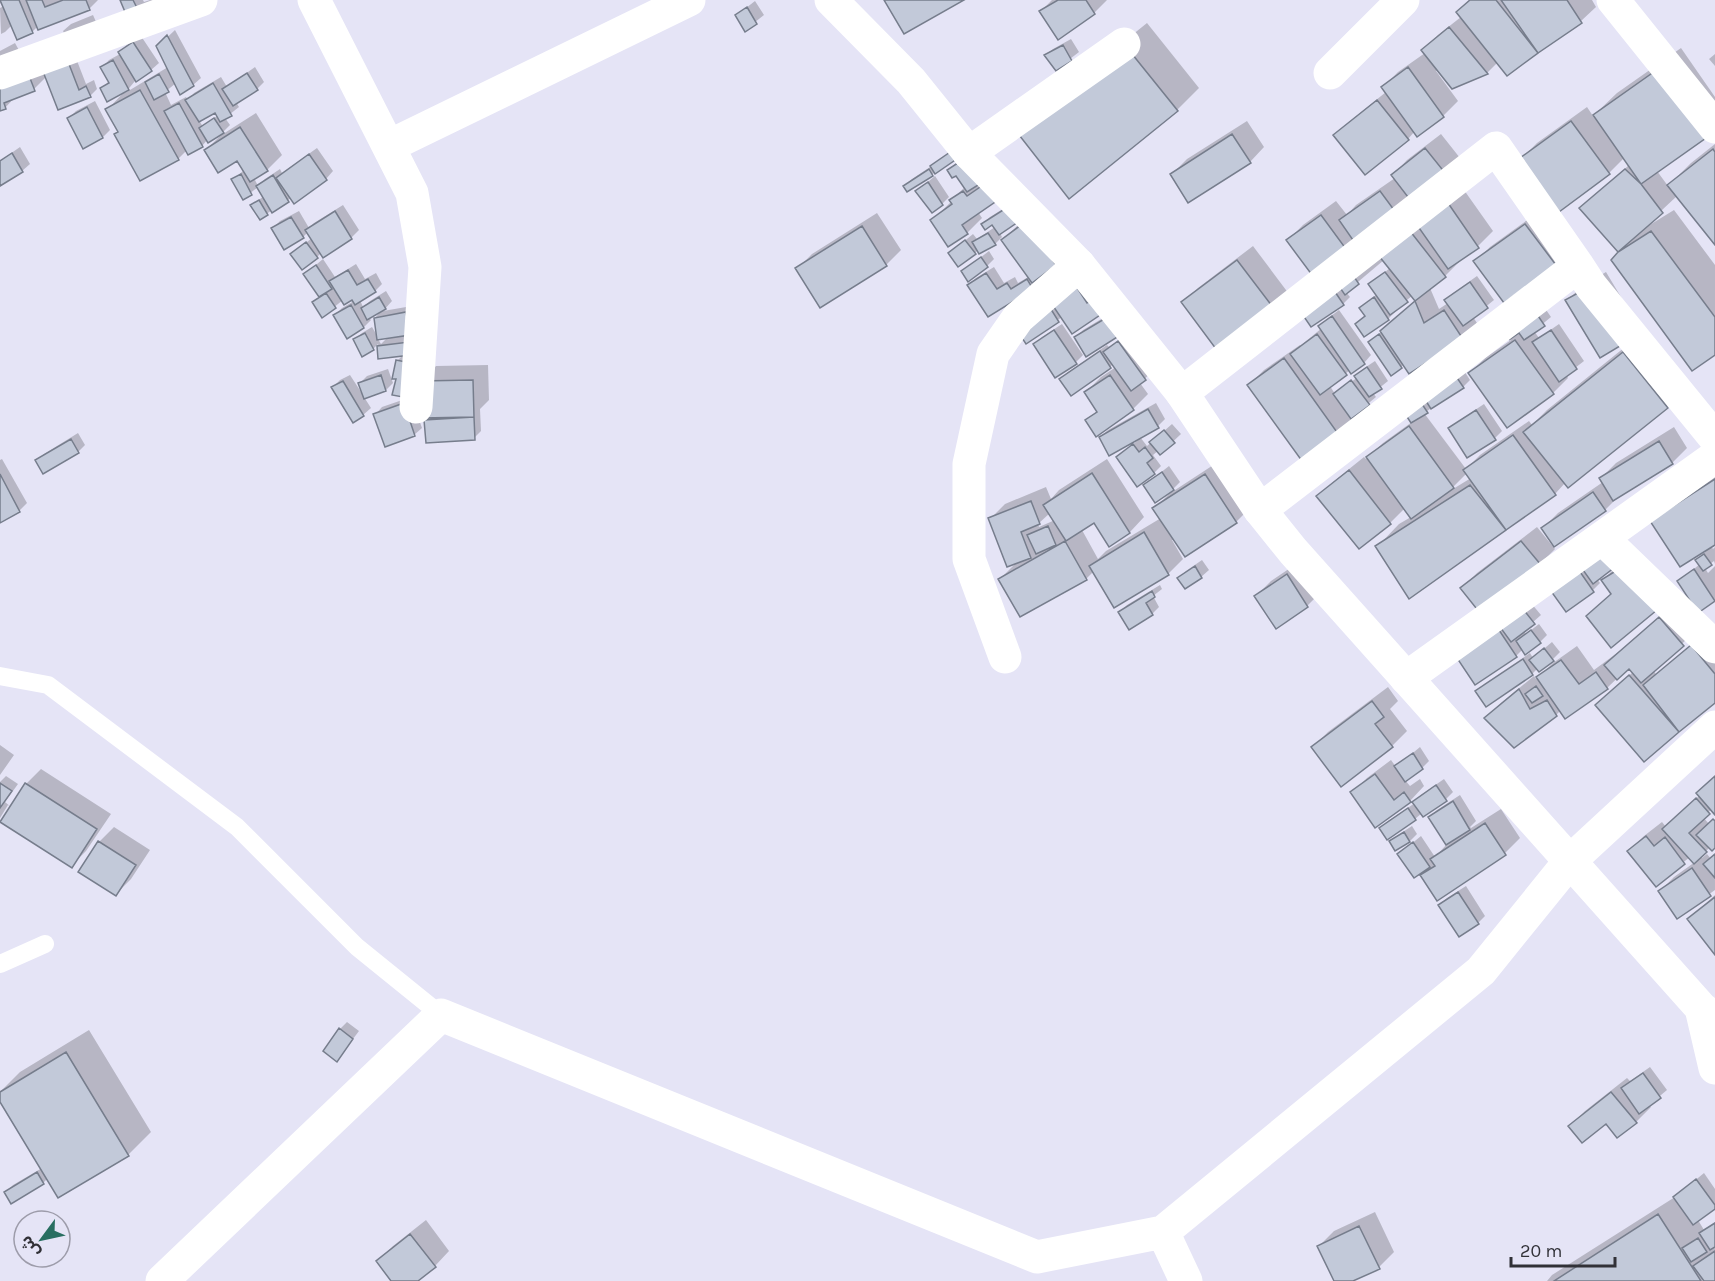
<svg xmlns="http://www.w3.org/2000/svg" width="1715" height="1281" font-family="Karla,'Noto Sans Arabic',sans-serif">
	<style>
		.shadow { fill: #0003; fill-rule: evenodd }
		.building { fill: #c2c9d9; stroke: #767d8c; stroke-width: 1.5 }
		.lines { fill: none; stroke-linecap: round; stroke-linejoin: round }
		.lane { stroke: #fff; stroke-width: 18 }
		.street { stroke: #fff; stroke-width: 33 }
		.secondary { stroke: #fff; stroke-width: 33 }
	</style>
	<rect width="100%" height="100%" fill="#e5e4f6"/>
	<!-- shadow -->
	<path class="shadow" d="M0,0H98L89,9L38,26L32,32L12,25L5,32L1,34L0,8L4,6L2,1L0,4Z
		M121,0H143L144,2L150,0H159L128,17Z
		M1052,0H1107L1094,13L1041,11Z
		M1469,0H1592L1596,7L1581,21L1508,74L1498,62L1487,73L1438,69L1436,71L1458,101L1443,116L1418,135L1415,131L1408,139L1335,135L1350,121L1386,92L1383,87L1398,72L1425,53L1423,50L1438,35L1461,17L1458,12Z
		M755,1L764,15L745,30L737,15Z
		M93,15L97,24L67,39L63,31L71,24Z
		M1147,23L1199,88L1177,110L1040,109Z
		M175,30L201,78L193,85L176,83L165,92L171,105L186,97L188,100L194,93L221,77L227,87L255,67L264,82L257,89L236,102L239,107L225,118L230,125L222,133L223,134L256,113L282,155L267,170L254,178L258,186L265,179L280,169L282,173L317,148L333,171L326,179L294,202L291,198L260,218L252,205L264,196L258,187L244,198L233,180L244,170L237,159L206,150L222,134L208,139L202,146L187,150L178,159L119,131L107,110L125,91L102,89L109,81L102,68L109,60L120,54V52L127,45L141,36L159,63L151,70L135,81L125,93L168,67L158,46ZM215,111L218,115L203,127L199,120Z
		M1071,39L1079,52L1057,69L1046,55L1053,49Z
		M15,43L21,54L0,68V51Z
		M1681,48L1715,97V127L1657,171L1668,186L1691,163L1715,144V243L1677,196L1647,224L1648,226L1674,210L1715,265V353L1620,252L1582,208L1629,165L1624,158L1609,173L1522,158L1537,143L1587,107L1593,116L1617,93Z
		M74,53L86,84L94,80L97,89L90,96L46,77L34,89L16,96L5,108L0,110V76Z
		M1715,54V66L1709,59Z
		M95,101L110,130L103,137L84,147L69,118L76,111Z
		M1247,121L1264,147L1250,162L1172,174L1187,159Z
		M1441,134L1460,158L1348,252L1288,240L1303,225L1336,201L1347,215L1356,205L1395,178L1393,175L1407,160Z
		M964,142L932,175L905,186L912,179L933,165Z
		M20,147L30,164L22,171L1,184L0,161Z
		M956,163L982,181L978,212L982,218L967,233L932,220L952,201L951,200L965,187L957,174L949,170Z
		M935,176L949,197L942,204L917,191Z
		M1464,190L1493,231L1478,246L1459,260L1460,261L1445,276L1430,288L1439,309L1448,303L1446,300L1453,293L1477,276L1494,300L1473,317L1477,323L1462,338L1404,364L1401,367L1370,342L1416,300L1412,296L1394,310L1395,312L1388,319L1357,324L1366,315L1361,308L1377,294L1370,284L1390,268L1384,260L1346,292L1350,297L1343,304L1300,308Z
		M1019,199L1000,233L1002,237L995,244L978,250L975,253H950L973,234L977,239L995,227L992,223L983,224L990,217Z
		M343,205L359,230L351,238L323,256L321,253L317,257L292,254L312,238L308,232L303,237L273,228L280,221L299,211L309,228L314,223Z
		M1541,210L1570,249L1555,264L1475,262L1490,247Z
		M877,213L901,250L886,265L797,269L812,254Z
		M1018,225L1039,281L988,315L969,285L976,278L994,267L1004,283L1015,277L1018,283L1030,276L1003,240Z
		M1253,246L1289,294L1274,309L1183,303L1198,288Z
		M989,251L994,259L987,266L968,280L963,271Z
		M323,259L335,277L356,264L365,279L376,273L382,284L375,291L360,300L363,307L370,301L386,291L392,301L383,311L412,306L416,335L398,378V360L404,354L380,357L378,344L373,349L354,340L362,333L372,327L378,337L375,318L381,311L369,318L371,320L364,327L335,315L342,308L354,301L353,298L343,300L323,316L314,302L320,296L305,274ZM388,337L381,344L378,339Z
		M1606,272L1639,327L1567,301L1582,286Z
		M1103,289L1073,332L1062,317L1026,342L1049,297Z
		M1540,301L1551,317L1534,331L1539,338L1559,324L1584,361L1566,375L1568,378L1553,393L1470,373L1485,358L1511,340L1503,329Z
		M1118,309L1129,326L1076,338L1083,330Z
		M1339,310L1371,355L1364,363L1352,372L1350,370L1330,386L1335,394L1358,377L1357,375L1363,369L1375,361L1388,381L1373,393L1376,397L1352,417L1353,419L1338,433L1249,385L1264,370L1300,345V346L1322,328L1320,326L1327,319Z
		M1062,324L1083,355L1076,362L1035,344L1042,337Z
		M1646,330L1689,384L1667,406L1565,483L1555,494L1410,597L1377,547L1399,524L1411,517L1405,508L1390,523L1318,497L1333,482L1364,457L1366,459L1383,443L1412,422L1402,406L1459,363L1470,380L1463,387L1424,413L1466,469L1480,455L1529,421L1532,425L1547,410ZM1467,473L1471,478L1453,489L1452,488Z
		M1126,335L1152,372L1140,383L1148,394L1133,409L1087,420L1098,410L1086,392L1101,377L1116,367L1113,364L1110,367L1061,379L1068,372L1107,345L1109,347Z
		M488,365L489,400L480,409L481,431L474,438L425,421L430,416L421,381L436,366Z
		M388,369L393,383L386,390L364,397L371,408L363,415L333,387L340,380L350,375L363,395L360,383L367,376Z
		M411,397L422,428L414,435L375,415L382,407Z
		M1156,403L1165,419L1158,426L1140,437L1147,446L1172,424L1181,434L1161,453L1159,450L1153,455L1161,466L1154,473L1118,457L1138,440L1137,438L1100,437L1108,430Z
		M1484,404L1502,431L1495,438L1468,456L1450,429L1457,422Z
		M1674,427L1687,448L1672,463L1619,496L1605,510L1554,545L1543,528L1558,513L1603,482L1601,478L1616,463Z
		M78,433L85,445L78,452L37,461L44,454Z
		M2,459L27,503L20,510L0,522V460Z
		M1107,459L1144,517L1130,532L1109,545L1095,521L1082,530L1098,559L1106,551L1161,518L1154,509L1171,492L1145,485L1169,466L1180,482L1171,491L1172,492L1221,460L1251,507L1236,522L1172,540L1183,559L1168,574L1094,571L1086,579H1000L1017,562L990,519L1005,504L1046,487L1051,499L1059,490ZM1050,513L1055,520L1039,527L1038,524Z
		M1715,475V543L1711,546L1713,549L1715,547V564L1714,561L1705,568L1708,573L1715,566V600L1699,611L1679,581L1700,564L1697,560L1707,550L1652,521Z
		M1537,527L1555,549L1540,564L1462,588L1477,573Z
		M1202,560L1209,570L1201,577L1185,587L1179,578L1186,571Z
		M1302,560L1322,591L1307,606L1276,627L1256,596L1271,581Z
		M1581,562L1618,565L1612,593L1603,580L1616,567L1614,566L1597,579L1600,583L1593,590L1566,610Z
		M1160,585L1162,589L1153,596L1159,607L1152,614L1120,612L1127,605Z
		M1531,603L1541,615L1524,630L1526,634L1539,624L1547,635L1540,642L1523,649L1516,656L1470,637Z
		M1675,603L1697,630L1653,670L1656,674L1707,632L1715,642V701L1678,730L1644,760L1597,705L1633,672L1629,667L1607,688L1566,717L1561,710L1556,715L1486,718L1501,703L1534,676L1536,679L1553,663L1577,646L1594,670L1621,650Z
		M1552,642L1560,652L1553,659L1539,670L1538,668L1533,673L1486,705L1477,691L1484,684L1530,653L1533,658Z
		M1388,687L1398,701L1390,709L1407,731L1392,746L1313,747L1328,732Z
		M0,745L14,755L0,775Z
		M1420,747L1429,761L1422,768L1405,780L1410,786L1420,779L1424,786L1410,801L1375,826L1352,793L1367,778L1391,760L1396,767Z
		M41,769L111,814L86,851L71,866L11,807L8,805L0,818V782L6,776L18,784L5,802L11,807L26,784Z
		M1715,776V813L1712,809L1703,817L1709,824L1715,819V846L1710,847L1701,856L1702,858L1707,854L1711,859L1715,855V890L1677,917L1659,892L1674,877L1695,862L1690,857L1656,884L1629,851L1644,836L1662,822L1666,827L1700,795Z
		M1444,779L1453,792L1446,799L1423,815L1422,813L1415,819L1381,829L1388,821L1415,803L1421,795Z
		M1460,795L1476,821L1470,827L1471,828L1501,809L1520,838L1505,853L1437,899L1422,876L1430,867L1429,866L1414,876L1399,854L1421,836L1435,857L1447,844L1430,817L1437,810Z
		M1412,826L1417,834L1410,841L1395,849L1391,842L1398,835Z
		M114,827L150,850L131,879L116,894L99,842Z
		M1466,886L1485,916L1478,923L1440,905L1447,898Z
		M1715,895V953L1689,919Z
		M347,1022L359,1031L337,1060L340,1029Z
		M89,1030L151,1132L128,1155L59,1196L48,1178L43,1183L6,1192L13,1185L42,1168L0,1099V1092L20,1072Z
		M1650,1067L1667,1090L1649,1105L1651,1107L1636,1122H1606L1570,1126L1585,1111L1627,1078L1630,1081Z
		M1704,1173L1715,1189V1207L1698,1220L1704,1230L1715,1222V1281H1547L1552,1275L1675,1197Z
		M1375,1212L1394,1252L1379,1267L1350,1281H1336L1319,1246L1334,1231Z
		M426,1220L449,1251L435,1266L415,1281H393L378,1261L393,1246Z"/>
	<!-- building -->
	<path class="building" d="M0,0H19L33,33L17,40Z
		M26,0H42L45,7L63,0H86L90,10L38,30Z
		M120,0H133L137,8L128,19Z
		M884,0H964L904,34Z
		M1058,0H1086L1095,14L1058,40L1039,11Z
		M1470,0H1496L1538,53L1507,76L1456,12Z
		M1501,0H1567L1582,23L1538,53Z
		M747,7L757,24L745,32L735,15Z
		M1449,27L1488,74L1452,89L1421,50Z
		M167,35L194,86L180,95L156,46Z
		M133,42L152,71L136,82L118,52Z
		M1124,44L1178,111L1069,199L1016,131Z
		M1063,45L1072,61L1056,71L1044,55Z
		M67,59L79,90L86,86L91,97L58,110L42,69Z
		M113,60L129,90L107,102L100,88L109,83L100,67Z
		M1408,67L1444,117L1417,137L1381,87Z
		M1658,69L1706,138L1641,184L1593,115Z
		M28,73L35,91L4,103L6,109L0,111V84Z
		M247,73L258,90L233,106L222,89Z
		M159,74L169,92L154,100L145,82Z
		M213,83L232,116L220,122L215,113L199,122L185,100Z
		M140,90L179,160L140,181L114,134L118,132L105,109Z
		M1377,100L1409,140L1365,175L1333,135Z
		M179,103L203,147L188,155L164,111Z
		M87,107L103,138L83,149L67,118Z
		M214,118L224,133L208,143L199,128Z
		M1571,121L1610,174L1559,212L1520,158Z
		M240,127L268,171L250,182L237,161L218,173L204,150Z
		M1232,134L1251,163L1188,203L1170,174Z
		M956,148L961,156L935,174L930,166Z
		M1425,148L1446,174L1411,201L1391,175Z
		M1713,149L1715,152V245L1667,185Z
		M12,153L23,172L0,186V161Z
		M309,154L327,180L294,204L276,178Z
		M967,157L983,182L967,192L956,176L952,178L947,170Z
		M929,169L933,176L907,192L903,186Z
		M1625,169L1641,184L1663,213L1618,252L1579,208Z
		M241,174L252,195L243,200L231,179Z
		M273,175L289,202L272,213L256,186Z
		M928,182L943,205L932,213L915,191Z
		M986,183L998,200L962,225L968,234L948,247L930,220L952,204L949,200L963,191L967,196Z
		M1380,191L1397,214L1355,243L1339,220Z
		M259,200L268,215L260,220L250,205Z
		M1448,203L1479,248L1448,269L1417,225Z
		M1011,205L1021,220L999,235L992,225L985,230L981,224Z
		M335,211L352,239L323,258L305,230Z
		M1321,215L1349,253L1315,279L1286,240Z
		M291,217L304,238L284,250L271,228Z
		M1025,222L1056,265L1032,283L1001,240Z
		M1525,224L1556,265L1504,303L1473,261Z
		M862,226L887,266L820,308L795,268Z
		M1410,231L1446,277L1415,301L1379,256Z
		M1651,231L1715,317V355L1692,371L1611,260L1618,252Z
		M988,233L996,245L979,254L972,242Z
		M965,240L976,254L958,267L948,253Z
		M306,242L318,258L302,270L290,254Z
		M981,257L988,267L968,282L961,271Z
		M1237,260L1275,310L1219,353L1181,302Z
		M316,265L332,289L319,297L303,274Z
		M1348,268L1359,284L1345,295L1334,279Z
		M348,270L357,285L368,279L376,292L355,305L352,300L344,305L329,281Z
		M1385,272L1408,302L1390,315L1368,284Z
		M986,273L997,289L1007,283L1011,289L1027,279L1033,289L988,317L967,285Z
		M1072,280L1087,303L1096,297L1106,311L1072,334L1047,297Z
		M1470,282L1488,308L1463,326L1444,300Z
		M1331,286L1344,305L1311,327L1298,308Z
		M1591,286L1625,343L1600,358L1565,300Z
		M326,293L336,308L322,318L312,302Z
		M379,297L386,309L367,320L361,308Z
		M1374,297L1389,320L1364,337L1355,324L1365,316L1359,308Z
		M1415,301L1424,323L1444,310L1463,339L1409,374L1380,331Z
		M351,305L364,328L347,339L333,315Z
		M1049,306L1059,322L1026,344L1015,327Z
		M1532,307L1545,326L1524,340L1519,333L1509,340Z
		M406,312L410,335L377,340L374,318Z
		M1111,315L1122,334L1086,357L1074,337Z
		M1332,316L1365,364L1351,374L1318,326Z
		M1054,330L1077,364L1055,378L1033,344Z
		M1551,330L1577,369L1559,382L1532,342Z
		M365,333L374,350L362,357L353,339Z
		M1317,334L1347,375L1320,395L1290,354Z
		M1379,334L1402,368L1391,376L1368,342Z
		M1515,340L1554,394L1507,428L1468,373Z
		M1118,341L1146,380L1131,391L1103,352Z
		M409,342L411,355L378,359L377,346Z
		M1100,351L1111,368L1071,396L1059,379Z
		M1623,352L1668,408L1568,488L1523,432Z
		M1284,358L1339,435L1302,461L1247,385Z
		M396,360L416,364L408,398L392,395L396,379H392Z
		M1367,367L1382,389L1369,397L1354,376Z
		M1451,369L1464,388L1431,409L1419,390Z
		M381,375L386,391L364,399L358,383Z
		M1110,375L1134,410L1096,437L1085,420L1097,412L1084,392Z
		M473,380L474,417L421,418L420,381Z
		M1351,380L1370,405L1351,419L1333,394Z
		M343,381L364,416L353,423L331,387Z
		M1416,395L1428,413L1411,423L1400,406Z
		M404,403L415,436L385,447L373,414Z
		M1148,409L1159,428L1109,456L1099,437Z
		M1476,410L1496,440L1467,458L1448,428Z
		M474,417L475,440L426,443L424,420Z
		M1409,426L1454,488L1411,519L1366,457Z
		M1164,430L1175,443L1160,455L1149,442Z
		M1513,435L1556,495L1506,530L1463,470Z
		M71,439L79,453L43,474L35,460Z
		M1659,441L1673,464L1613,501L1599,478Z
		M1133,444L1139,452L1145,447L1153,458L1147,463L1155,474L1137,487L1116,457Z
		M1349,470L1391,524L1359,549L1316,496Z
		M1162,472L1174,490L1155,503L1143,485Z
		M1092,473L1130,533L1109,547L1094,523L1066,541L1043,505Z
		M0,474L20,512L0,523Z
		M1205,474L1237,523L1185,557L1152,508Z
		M1715,479V545L1680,567L1650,521Z
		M1470,485L1506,530L1409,599L1375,546Z
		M1593,492L1606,511L1554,547L1541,528Z
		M1031,501L1040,524L1021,532L1031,558L1007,567L988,518Z
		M1048,526L1056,545L1036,554L1027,535Z
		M1144,532L1169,575L1114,608L1089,566Z
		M1065,541L1087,580L1020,617L998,579Z
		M1521,541L1541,565L1480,613L1460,588Z
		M1604,544L1619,564L1593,584L1578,563Z
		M1704,554L1712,565L1703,571L1695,560Z
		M1195,566L1202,578L1185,589L1177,578Z
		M1576,566L1594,592L1566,612L1548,587Z
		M1619,569L1657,610L1611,648L1586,616L1611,594L1601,580Z
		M1694,569L1715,601L1698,613L1677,581Z
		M1287,574L1308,607L1276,629L1254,596Z
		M1152,591L1155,597L1146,603L1153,615L1129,630L1118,612Z
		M1523,609L1535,624L1511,642L1500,627Z
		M1659,617L1684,646L1641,683L1629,669L1617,680L1604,665Z
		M1495,624L1517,657L1475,685L1453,652Z
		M1531,630L1541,643L1525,655L1516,641Z
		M1691,645L1715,674V703L1679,732L1643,685Z
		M1544,648L1554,661L1539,672L1529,660Z
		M1523,659L1533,675L1486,707L1475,691Z
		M1561,660L1579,684L1596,672L1608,689L1565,719L1536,677Z
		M1629,675L1679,732L1644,762L1595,705Z
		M1536,686L1543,696L1532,703L1525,694Z
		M1519,689L1530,709L1547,700L1557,716L1514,748L1484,718Z
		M1372,701L1384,717L1375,724L1393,747L1341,787L1311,747Z
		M1413,753L1423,769L1405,782L1394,766Z
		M1375,774L1394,800L1404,792L1411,802L1375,828L1350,792Z
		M1715,776V815L1696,793Z
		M0,783L12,791L0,808Z
		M25,783L97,829L72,868L0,822Z
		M1436,785L1447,801L1423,817L1412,802Z
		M1696,798L1710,814L1689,833L1707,852L1694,864L1662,829Z
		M1453,801L1470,830L1446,845L1428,817Z
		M1408,808L1416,820L1387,840L1379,828Z
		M1713,819L1715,821V848L1712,851L1696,835Z
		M1485,823L1506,855L1437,901L1420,875L1435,866L1430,859Z
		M1404,832L1410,842L1395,851L1389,841Z
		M1646,836L1654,846L1665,837L1685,864L1656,887L1627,851Z
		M98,841L136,865L116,896L78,872Z
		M1413,842L1430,867L1414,878L1397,854Z
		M1715,854V878L1703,864Z
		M1692,868L1711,896L1677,919L1658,891Z
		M1458,892L1479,924L1459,937L1438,905Z
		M1715,897V955L1687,919Z
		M339,1028L353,1039L337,1062L323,1051Z
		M66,1052L129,1156L58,1198L0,1102V1092Z
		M1643,1073L1661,1098L1639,1114L1621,1088Z
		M1611,1092L1637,1123L1617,1138L1606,1124L1582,1143L1568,1126Z
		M37,1172L44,1184L11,1204L4,1192Z
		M1696,1179L1715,1205V1209L1693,1225L1673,1197Z
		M1658,1214L1701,1281H1554Z
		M1715,1223V1247L1710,1250L1699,1233Z
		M1359,1226L1380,1269L1353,1281H1334L1317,1246Z
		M410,1234L436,1267L418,1281H391L376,1261Z
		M1698,1238L1707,1252L1691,1262L1682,1248Z
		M1715,1251V1281H1704L1693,1266Z"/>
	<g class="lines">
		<!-- lane -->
		<path class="lane" d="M0,676L48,685L237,827L357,947L441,1015
			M0,964L45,944"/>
		<!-- street -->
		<path class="street" d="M314,0L412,193L425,267L416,407
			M1613,0L1715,127
			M0,73L201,0
			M1330,73L1403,0
			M389,146L689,0
			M969,153L1124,44
			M1182,393L1496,148L1578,266L1591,286L1715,438
			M1260,510L1578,266
			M1602,538L1715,647
			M1005,657L969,559V464L993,354L1018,318L1079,265
			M1406,678L1715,457
			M1163,1232L1481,971L1570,861L1715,727
			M162,1281L441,1015L1037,1257L1163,1232L1186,1281"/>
		<!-- secondary -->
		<path class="secondary" d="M831,0L911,81L969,153L1079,265L1182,393L1260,510L1293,551L1701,1008L1715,1019
			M1701,1008L1715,1068"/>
	</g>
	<!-- north arrow -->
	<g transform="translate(42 1239) rotate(237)"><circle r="28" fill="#e5e4f6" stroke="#9d9caa" stroke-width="1.5"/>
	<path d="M0-4.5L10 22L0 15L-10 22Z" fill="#286e61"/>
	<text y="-9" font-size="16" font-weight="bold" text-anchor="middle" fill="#313137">ش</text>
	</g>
	<!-- scale -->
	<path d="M1511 1257v9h104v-9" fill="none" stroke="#313137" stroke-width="3"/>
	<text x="1520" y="1257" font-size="18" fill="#313137" stroke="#e5e4f6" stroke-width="4.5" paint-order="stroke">20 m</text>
</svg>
